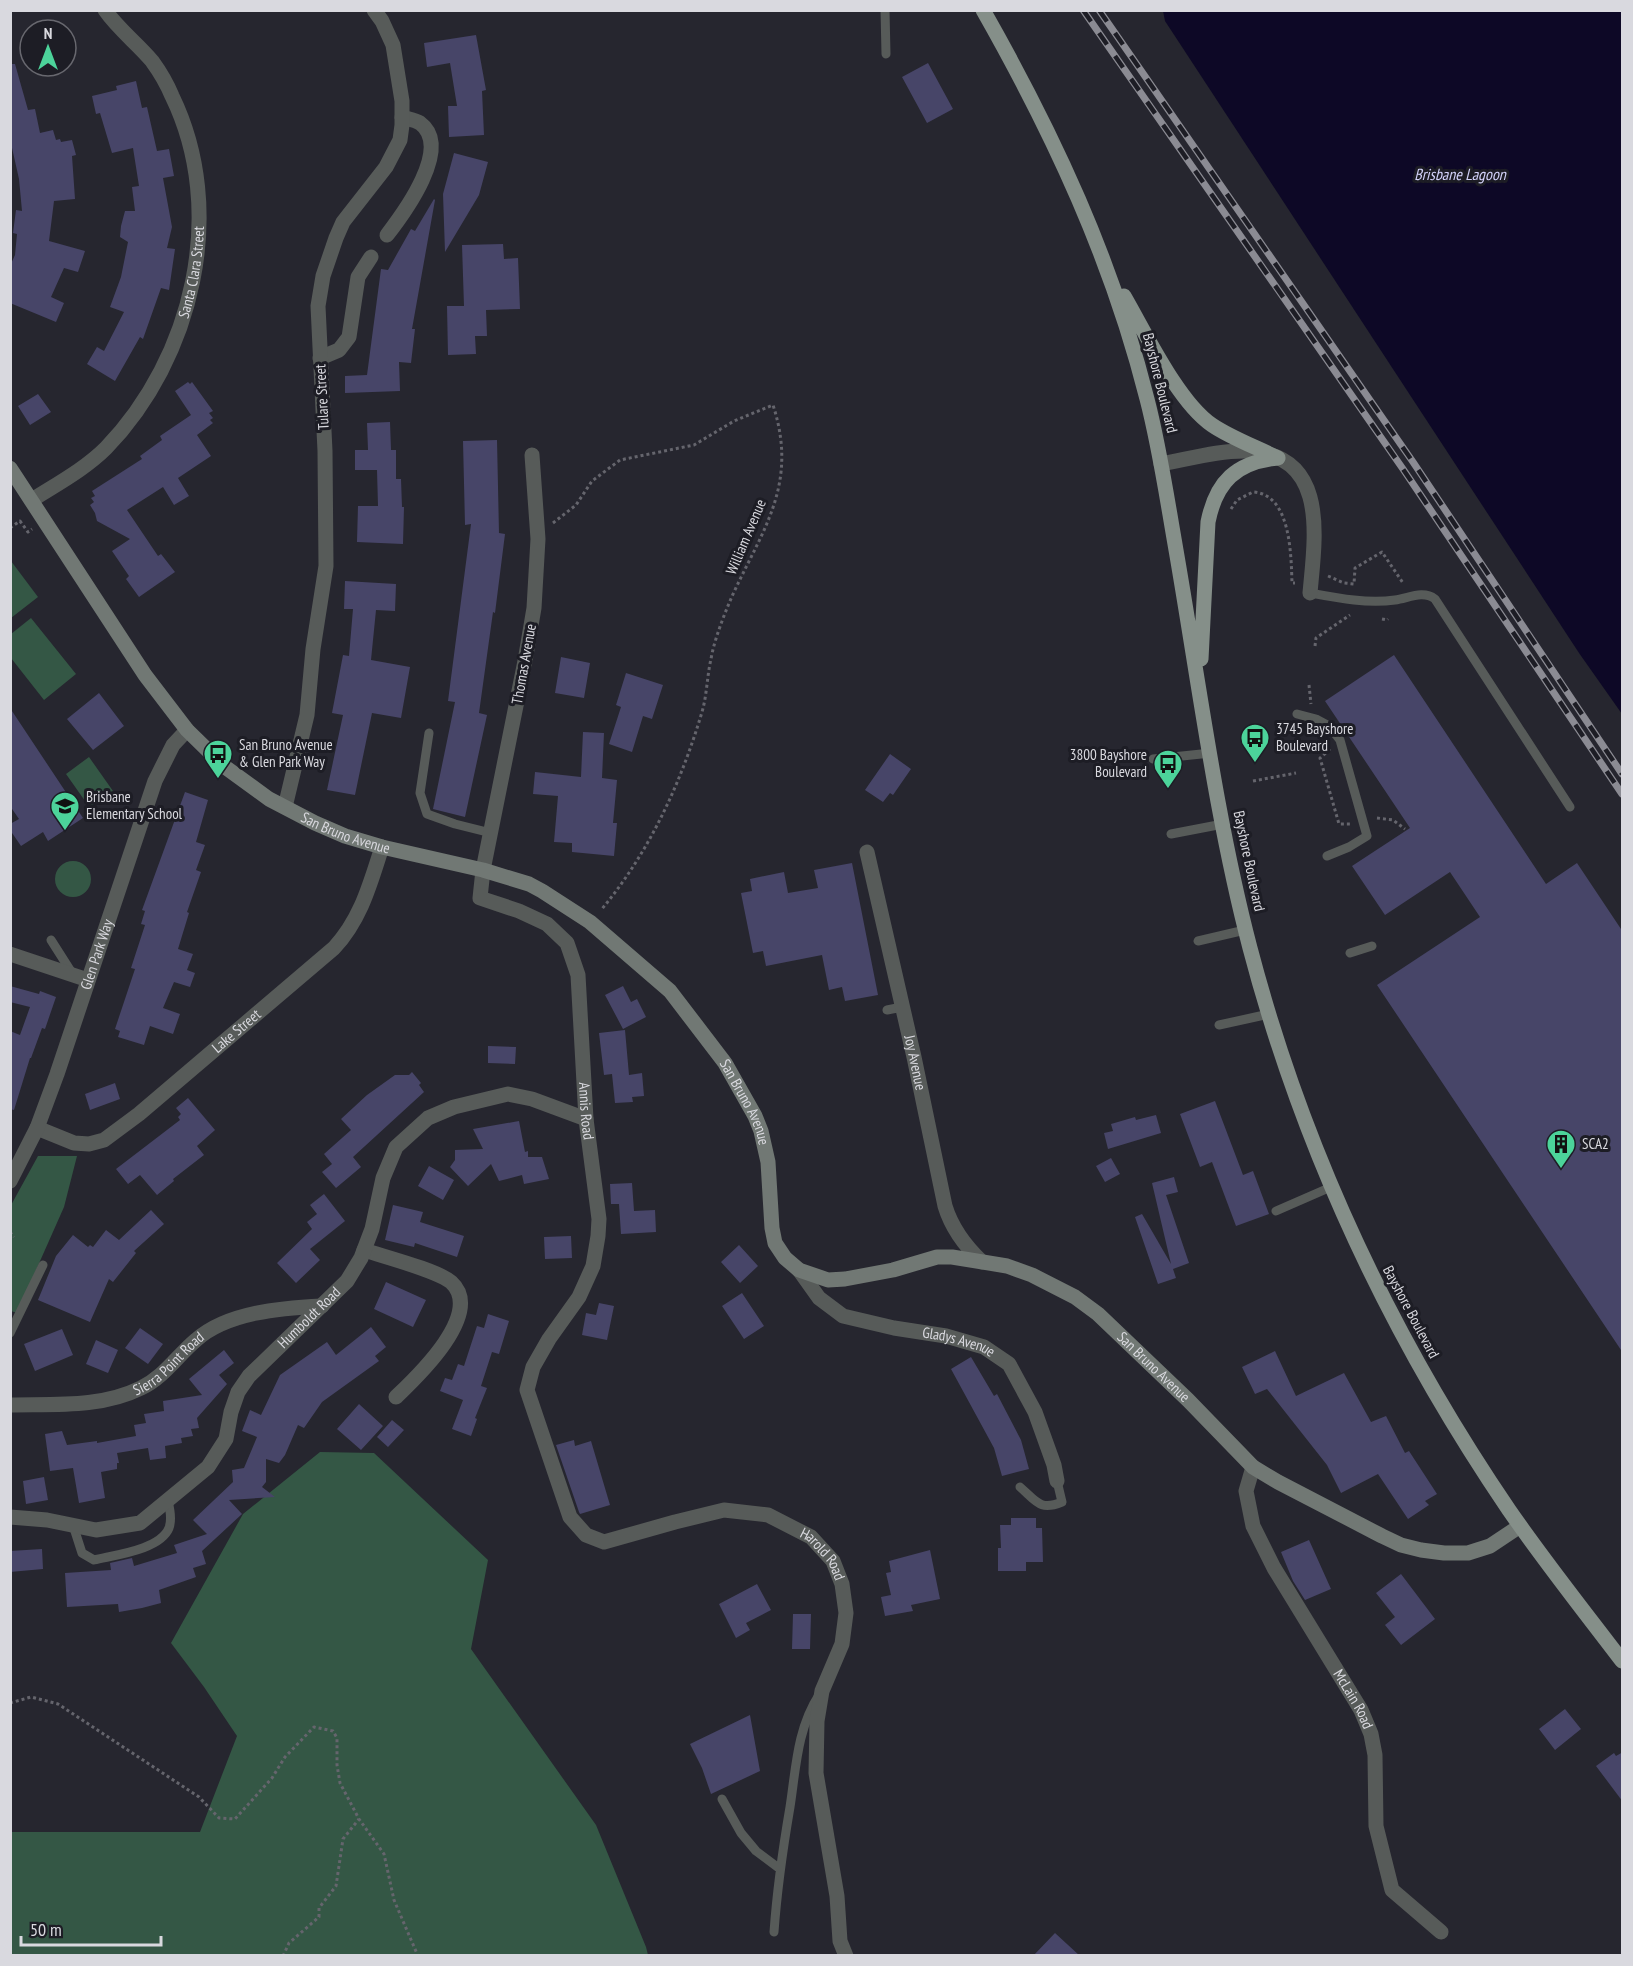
<svg xmlns="http://www.w3.org/2000/svg" width="1633" height="1966" font-family="'PT Sans Narrow',sans-serif">
	<style>
		.green { fill: #345745 }
		.water { fill: #0d0826 }
		.building { fill: #474568 }
		.lines { fill: none; stroke-linecap: round; stroke-linejoin: round }
		.path { stroke: #65656d; stroke-width: 3; stroke-dasharray: 3 3; stroke-linecap: butt }
		.lane { stroke: #575b59; stroke-width: 9 }
		.street { stroke: #575b59; stroke-width: 15 }
		.secondary { stroke: #717874; stroke-width: 15 }
		.primary { stroke: #858f89; stroke-width: 15 }
		.rail-casing { stroke: #8b8b93; stroke-width: 7 }
		.rail { stroke: #1d1d25; stroke-width: 4.5; stroke-dasharray: 14; stroke-linecap: butt }
		.labels { text-anchor: middle; stroke-width: 6; stroke-linejoin: round; paint-order: stroke }
		.street-label { font-size: 15px; fill: #d9d9df; stroke: #1d1d25 }
		.poi-label { font-size: 15px; fill: #d9d9df; stroke: #1d1d25; text-anchor: start }
		.water-label { font-size: 16px; font-style: italic; fill: #d2d1f8; stroke: #1d1d25 }
	</style>
	<rect width="100%" height="100%" fill="#26262f"/>
	<!-- green -->
	<path class="green" d="M11,561L38,597L11,618L10,561Z
		M31,618L76,674L44,700L11,658V634Z
		M89,757L113,791L90,808L66,774Z
		M55 879a18 18 0 1 1 36 0a18 18 0 1 1-36 0Z
		M38,1156H77L64,1207L17,1313L11,1311L10,1207Z
		M320,1452L374,1453L488,1560L471,1649L596,1825L646,1947L648,1955H11L10,1832H200L237,1736L204,1687L171,1643L243,1514Z"/>
	<!-- water -->
	<path class="water" d="M1163,11H1622V714L1579,653L1165,21Z"/>
	<!-- building -->
	<path class="building" d="M476,35L486,90L482,91L484,135L449,137L448,106H457L450,63L427,67L424,43Z
		M928,63L953,109L927,123L902,77Z
		M10,64H15L28,110L35,109L40,133L53,130L56,140L60,139L61,142L72,140L76,155L72,156L75,199L54,201L49,241L85,251L78,272L64,268L51,297L64,303L56,322L10,303V266L15,255L17,234L13,233L16,210L22,211L19,179L10,139Z
		M136,81L142,108L147,107L157,151L169,149L174,176L163,178L172,227L167,248L175,249L169,290L161,288L143,339L140,337L115,381L87,364L97,347L104,351L124,312L110,307L121,277L128,242L120,237L121,226L125,211H135L132,187L139,186L133,148L112,153L100,113L96,114L92,96L117,90L116,86Z
		M454,153L488,162L479,195L445,252L443,194Z
		M434,199L435,200L412,329H415L411,363L399,362L400,391L345,393V376L367,375L381,269L388,270L411,229L415,231Z
		M503,244L504,259L518,258L520,309L486,310L487,336H475L476,354L448,355L447,306H464L462,245Z
		M188,382L190,384L192,382L213,411L209,413L213,418L210,420L213,423L197,435L211,456L178,478L189,496L174,505L163,487L127,510L158,556L161,554L175,572L139,597L126,579L129,576L112,551L130,539L97,521L95,513L90,505L94,502L91,498L95,496L92,491L142,459L140,456L162,440L160,436L191,415L175,391Z
		M38,394L51,412L30,425L18,406Z
		M390,422L391,450H396V479H401L402,507H404L403,544L357,542L358,506H378L377,470H355V450H368L367,423Z
		M497,440L499,533L505,534L495,613L493,612L479,713L487,715L465,817L433,809L455,702L448,701L471,524L465,525L463,441Z
		M345,581L396,584L395,611L376,610L371,660L410,667L401,718L372,713L355,795L327,790L343,715L332,713L343,655L349,656L353,609H344Z
		M1394,655L1546,884L1577,863L1623,932V1353L1377,985L1480,917L1450,872L1385,915L1352,866L1410,828L1325,701Z
		M561,657L590,663L584,698L555,693Z
		M626,673L663,685L652,719L643,716L632,752L609,744L621,707L616,705Z
		M99,693L124,726L93,750L67,719Z
		M10,708L83,818L48,841L43,832L21,846L10,830V824L19,819L10,806Z
		M583,732L604,733L602,778L617,780L613,823H617L614,856L572,852V843L554,842L558,796L533,794L535,772L581,777Z
		M890,754L911,769L893,795L890,793L883,802L865,790Z
		M185,792L208,800L196,842L205,845L196,870L201,872L187,912L189,913L178,949L193,954L187,970L195,973L190,987L174,982L163,1008L180,1014L173,1034L150,1026L144,1045L118,1037L120,1031L115,1029L135,969L131,968L145,925L141,924L145,911L142,910Z
		M852,863L878,995L845,1001L842,987L829,990L822,955L766,966L763,951L753,953L741,893L752,891L750,879L784,872L788,893L818,888L814,870Z
		M10,986L39,994L40,991L56,997L45,1029L42,1028L31,1058H30L14,1110L10,1109V1031L20,1035L30,1007L10,1002Z
		M623,986L631,1002L637,999L646,1017L623,1029L605,995Z
		M625,1030L629,1075L642,1073L644,1096L632,1097L633,1102L615,1103L612,1074L604,1075L599,1033Z
		M488,1046L516,1047L515,1064L488,1063Z
		M412,1072L421,1083L419,1085L424,1092L353,1157L361,1167L336,1188L322,1172L332,1164L324,1154L351,1130L341,1119L367,1095L395,1075H409Z
		M115,1083L120,1099L90,1110L85,1094Z
		M188,1098L215,1130L197,1146L204,1155L173,1179L174,1181L157,1195L140,1175L128,1184L116,1169L180,1120L178,1117L181,1114L176,1108Z
		M1215,1101L1243,1175L1253,1171L1269,1214L1236,1226L1212,1162L1200,1167L1180,1114Z
		M1156,1115L1161,1133L1108,1149L1104,1133L1113,1131L1111,1124L1135,1117L1136,1120Z
		M519,1121L525,1152L528,1151V1157H542L549,1179L524,1184L522,1175L499,1181L491,1164L468,1186L450,1167L455,1160V1150L483,1149L473,1129Z
		M1111,1158L1120,1174L1105,1182L1096,1166Z
		M429,1166L454,1180L443,1200L418,1186Z
		M1174,1177L1178,1192L1166,1195L1189,1263L1173,1269L1176,1278L1158,1284L1135,1217L1142,1214L1171,1264L1152,1183Z
		M632,1183L634,1211L655,1210L656,1232L621,1234L619,1204H611L610,1184Z
		M324,1194L345,1221L310,1249L320,1260L296,1283L277,1263L312,1229L307,1222L317,1214L310,1205Z
		M393,1205L423,1212L420,1222L464,1236L457,1257L415,1243L414,1247L385,1240Z
		M151,1210L164,1224L134,1251L136,1253L113,1282L109,1279L90,1322L38,1300L56,1256L73,1235L88,1247L90,1245L93,1247L106,1230L119,1240Z
		M571,1236L572,1258L545,1259L544,1237Z
		M739,1245L758,1266L740,1283L721,1262Z
		M386,1282L426,1300L413,1327L374,1309Z
		M742,1293L764,1326L744,1339L722,1306Z
		M599,1303L614,1306L607,1340L582,1335L586,1313L596,1315Z
		M488,1314L509,1321L499,1354L492,1352L481,1386L487,1388L475,1418L477,1419L471,1436L452,1429L463,1400L440,1391L445,1378L452,1380L458,1364L464,1366L477,1326L484,1328Z
		M371,1327L386,1347L375,1356L379,1361L322,1402L304,1428L298,1425L285,1455L279,1463L266,1459V1482L262,1487L275,1497L229,1500L242,1514L202,1551L206,1564L193,1568L196,1577L159,1590L161,1603L142,1608L119,1612L118,1604L67,1607L65,1573L111,1570L110,1563L132,1558L134,1566L177,1553L174,1545L207,1534L193,1520L233,1482L232,1470L244,1468L257,1437L242,1431L250,1410L261,1415L280,1375L327,1342L336,1355Z
		M140,1328L163,1344L148,1364L125,1348Z
		M62,1329L73,1355L35,1371L24,1344Z
		M96,1340L118,1350L108,1373L86,1364Z
		M224,1350L234,1363L219,1375L227,1384L197,1418L199,1428L191,1429L193,1436L181,1438L182,1443L165,1446L166,1458L150,1460L148,1448L117,1453L119,1463H117V1469L101,1472L105,1498L79,1503L73,1468L50,1471L45,1434L62,1431L67,1445L97,1441V1443L136,1436L134,1425L146,1423L144,1414L164,1411L163,1401L202,1395L189,1379Z
		M1275,1351L1296,1396L1344,1373L1371,1422L1386,1416L1405,1453L1409,1451L1437,1494L1425,1501L1429,1505L1408,1519L1378,1474L1341,1493L1327,1465L1267,1389L1255,1394L1242,1367Z
		M971,1357L994,1396L997,1394L1021,1440L1029,1469L1002,1476L994,1448L951,1369Z
		M359,1404L383,1426L361,1450L337,1429Z
		M392,1420L404,1430L388,1447L377,1437Z
		M574,1440L575,1446L591,1441L610,1505L580,1514L579,1512L556,1445Z
		M44,1477L48,1500L26,1504L23,1481Z
		M1011,1518H1036V1528H1042L1043,1562H1026V1571H998V1548H1001L1000,1525H1011Z
		M1309,1540L1331,1589L1305,1600L1293,1581L1281,1552Z
		M42,1549L43,1569L10,1572V1551Z
		M930,1550L940,1599L911,1605L913,1611L885,1616L881,1597L891,1595L886,1573L891,1572L889,1561Z
		M1401,1574L1435,1619L1401,1645L1385,1625L1395,1617L1376,1593Z
		M757,1584L771,1610L746,1623L750,1630L736,1638L719,1604Z
		M793,1614H811L810,1649H792Z
		M1565,1709L1581,1729L1555,1750L1539,1729Z
		M750,1715L760,1771L711,1794L702,1768L690,1744Z
		M1623,1752V1802L1596,1766L1614,1753L1616,1756Z
		M1055,1933L1080,1956H1033Z"/>
	<g class="lines">
		<!-- path -->
		<path class="path" d="M1231,509L1237,500L1253,492C1291,494 1291,555 1292,583H1295
			M553,523L576,505L592,481L620,460L694,445L734,421L773,405C803,497 749,544 721,624C717,635 713,647 711,659C707,676 707,695 702,712C681,783 649,853 601,910
			M10,528L20,521L28,532L32,529
			M1328,576L1344,583L1354,584L1355,568L1382,552L1403,583
			M1382,619L1387,620L1388,619
			M1315,646L1316,638L1350,615
			M1309,685L1311,704
			M1330,749L1320,758L1339,824H1350
			M1253,781L1296,773
			M1377,818L1393,820L1405,829
			M10,1232L14,1237
			M10,1703L31,1697L58,1704L199,1797L219,1818L235,1819L272,1778L285,1757L314,1727L333,1731L337,1738V1765L340,1783L359,1819L384,1854L394,1900L418,1956
			M283,1956L289,1943L319,1917V1908L336,1886L343,1839L359,1819"/>
		<!-- lane -->
		<path class="lane" d="M885,10L886,54
			M1310,593C1337,598 1367,604 1395,600C1409,598 1423,590 1435,599L1570,807
			M1297,714L1316,719L1329,726L1340,740L1367,836L1349,847L1327,856
			M429,733L420,793L427,814L455,824L491,833
			M1153,759L1211,753
			M1171,834L1223,824
			M51,940L72,973
			M1198,941L1245,930
			M1350,953L1372,946
			M887,1010L902,1007
			M1219,1025L1269,1014
			M1276,1211L1331,1187
			M10,1333L43,1265
			M1020,1487C1037,1502 1040,1511 1062,1502L1057,1481
			M73,1525L82,1553L94,1560C114,1555 160,1550 169,1528C172,1520 170,1509 168,1501
			M722,1799L741,1833L756,1851L780,1869
			M774,1932C777,1890 783,1848 790,1807C796,1768 797,1729 819,1695"/>
		<!-- street -->
		<g class="street">
			<path d="M387,235C404,213 453,147 420,123C415,120 408,119 402,117"/>
			<path d="M320,358L339,350L349,337L358,277L371,257"/>
			<path id="s1" d="M532,455L538,539L534,608L525,661L483,870L480,898L519,911L547,924L567,943L578,975L586,1119L599,1219L598,1236L593,1266L579,1297L549,1339L533,1367L527,1390L570,1517L586,1535L604,1542L675,1522L724,1510L768,1515L811,1537L833,1561L842,1584L846,1613L842,1644L822,1691L817,1721L816,1773L837,1896L840,1941L846,1956"/>
			<path d="M1161,464C1189,459 1220,450 1248,451C1329,455 1315,537 1310,593"/>
			<path id="s2" d="M32,500C57,484 85,469 106,448C193,358 228,211 172,96C167,84 160,72 152,61C137,43 119,30 105,10"/>
			<path d="M285,807L307,715L313,649L326,566L325,451L318,306L323,276L336,238L343,222L386,167L400,140L402,125V101L393,45L382,21L374,10"/>
			<path id="s3" d="M867,852L914,1057L945,1206C952,1229 965,1246 982,1262"/>
			<path d="M10,954L88,980"/>
			<path id="s4" d="M37,1128L74,1143L89,1144L104,1140L139,1114L334,948C361,919 370,884 382,847"/>
			<path id="s5" d="M10,1181L37,1128L57,1074L155,781L173,745L187,730"/>
			<path d="M364,1250C385,1257 436,1270 451,1282C485,1313 417,1377 396,1397"/>
			<path id="s6" d="M799,1270L819,1298L843,1316L894,1328L946,1336L984,1347L1009,1364L1035,1412L1054,1465L1057,1481"/>
			<path id="s7" d="M10,1405C54,1404 101,1408 141,1388C164,1377 177,1356 196,1340C227,1312 282,1308 322,1306"/>
			<path id="s8" d="M1253,1467L1246,1491L1253,1526L1274,1568L1361,1710L1371,1734L1375,1755L1376,1826L1392,1890L1441,1932"/>
			<path id="s9" d="M10,1517L47,1520L96,1530L140,1523L208,1467L226,1439L231,1412L238,1392L249,1376L347,1281L361,1258L372,1229L383,1178L396,1147L428,1118L454,1107L508,1094L532,1099L586,1119"/>
		</g>
		<!-- secondary -->
		<path class="secondary" id="s10" d="M10,468L145,675L187,730L225,767L269,799L315,823L345,836L382,847L483,870L529,884L542,891L590,922L670,991L725,1063L755,1116L761,1131L768,1162L772,1228L775,1243L785,1258L799,1270L828,1280L845,1279L893,1270L937,1257H952L1007,1266L1032,1275L1075,1297L1098,1314L1188,1400L1253,1467L1278,1482L1382,1536L1401,1545L1421,1550L1444,1553H1468L1490,1546L1520,1526"/>
		<!-- primary -->
		<path class="primary" d="M983,10C1054,135 1112,260 1147,399C1160,449 1167,499 1176,550C1199,683 1216,818 1250,948C1303,1150 1392,1338 1509,1510C1545,1562 1584,1611 1622,1661
			M1124,296C1145,332 1178,402 1212,425C1231,438 1256,447 1278,458
			M1201,659L1208,522C1216,482 1236,462 1278,458"/>
		<!-- rail casing -->
		<g class="rail-casing">
			<path id="rail" d="M1083,10L1403,469L1622,794
				M1099,10L1413,462L1622,774"/>
		</g>
		<!-- rail -->
		<use href="#rail" class="rail"/>
	</g>
	<!-- icons -->
	<defs>
		<g id="bus-pin" transform="scale(1.5)"><path d="M0 17L-7.5 6A9.5 9.5 0 1 1 7.5 6Z" fill="#4cd39a" stroke="#1d1d25"/><path d="M-5-6H5V4H4V6H2V4H-2V6H-4V4H-5ZM-3.5-4V0h7V-4ZM-3.5 1.2v1.5H-2V1.2ZM2 1.2v1.5H3.5V1.2Z" fill="#111"/></g>
		<g id="school-pin" transform="scale(1.5)"><path d="M0 17L-7.5 6A9.5 9.5 0 1 1 7.5 6Z" fill="#4cd39a" stroke="#1d1d25"/><path d="M0-5L7-2L0 1L-7-2ZM-4 1L0 2.5L4 1V4Q0 6-4 4Z" fill="#111"/></g>
		<g id="building-pin" transform="scale(1.5)"><path d="M0 17L-7.5 6A9.5 9.5 0 1 1 7.5 6Z" fill="#4cd39a" stroke="#1d1d25"/><path d="M-4-6H4V6H1V3H-1V6H-4ZM-2.5-4.3h1.7v1.8h-1.7ZM.8-4.3h1.7v1.8H.8ZM-2.5-1h1.7V.8h-1.7ZM.8-1h1.7V.8H.8Z" fill="#111"/></g>
	</defs>
	<g fill-rule="evenodd">
		<use href="#bus-pin" x="1255" y="738"/>
		<use href="#bus-pin" x="218" y="754"/>
		<use href="#bus-pin" x="1168" y="764"/>
		<use href="#school-pin" x="65" y="806"/>
		<use href="#building-pin" x="1561" y="1144"/>
	</g>
	<g class="labels">
		<!-- street labels -->
		<g class="street-label">
			<text dy="5" stroke="none"><textPath href="#s2" startOffset="290">Santa Clara Street</textPath></text>
			<text transform="translate(1160 383) rotate(76)" y="5">Bayshore Boulevard</text>
			<text transform="translate(322 397) rotate(-93)" y="5">Tulare Street</text>
			<text transform="translate(746 537) rotate(-67)" y="5">William Avenue</text>
			<text transform="translate(524 664) rotate(-80)" y="5">Thomas Avenue</text>
			<text dy="5" stroke="none"><textPath href="#s10" startOffset="508">San Bruno Avenue</textPath></text>
			<text transform="translate(1249 861) rotate(78)" y="5">Bayshore Boulevard</text>
			<text dy="5" stroke="none"><textPath href="#s5" startOffset="243">Glen Park Way</textPath></text>
			<text dy="5" stroke="none"><textPath href="#s4" startOffset="242">Lake Street</textPath></text>
			<text dy="5" stroke="none"><textPath href="#s3" startOffset="216">Joy Avenue</textPath></text>
			<text dy="5" stroke="none"><textPath href="#s10" startOffset="1011">San Bruno Avenue</textPath></text>
			<text dy="5" stroke="none"><textPath href="#s1" startOffset="718">Annis Road</textPath></text>
			<text transform="translate(1411 1312) rotate(62)" y="5">Bayshore Boulevard</text>
			<text dy="5" stroke="none"><textPath href="#s9" startOffset="405">Humboldt Road</textPath></text>
			<text dy="5" stroke="none"><textPath href="#s6" startOffset="183">Gladys Avenue</textPath></text>
			<text dy="5" stroke="none"><textPath href="#s7" startOffset="170">Sierra Point Road</textPath></text>
			<text dy="5" stroke="none"><textPath href="#s10" startOffset="1587">San Bruno Avenue</textPath></text>
			<text dy="5" stroke="none"><textPath href="#s1" startOffset="1431">Harold Road</textPath></text>
			<text dy="5" stroke="none"><textPath href="#s8" startOffset="261">McLain Road</textPath></text>
		</g>
		<!-- poi labels -->
		<g class="poi-label">
			<text x="1276" y="734">3745 Bayshore<tspan x="1276" dy="17">Boulevard</tspan></text>
			<text x="239" y="750">San Bruno Avenue<tspan x="239" dy="17">&amp; Glen Park Way</tspan></text>
			<text x="1147" y="760" text-anchor="end">3800 Bayshore<tspan x="1147" dy="17">Boulevard</tspan></text>
			<text x="86" y="802">Brisbane<tspan x="86" dy="17">Elementary School</tspan></text>
			<text x="1582" y="1149">SCA2</text>
		</g>
		<!-- water labels -->
		<g class="water-label">
			<text x="1460" y="180">Brisbane Lagoon</text>
		</g>
	</g>
	<!-- border -->
	<rect width="1633" height="1966" fill="none" stroke="#d9d9df" stroke-width="24"/>
	<!-- north arrow -->
	<g transform="translate(48 48)"><circle r="28" fill="#1d1d25" stroke="#68686f" stroke-width="1.5"/>
	<path d="M0-4.5L10 22L0 15L-10 22Z" fill="#4cd39a"/>
	<text y="-9" font-size="16" font-weight="bold" text-anchor="middle" fill="#d9d9df">N</text>
	</g>
	<!-- scale -->
	<path d="M21 1936v9h140v-9" fill="none" stroke="#d9d9df" stroke-width="3"/>
	<text x="30" y="1936" font-size="18" fill="#d9d9df" stroke="#1d1d25" stroke-width="4.5" paint-order="stroke">50 m</text>
</svg>
